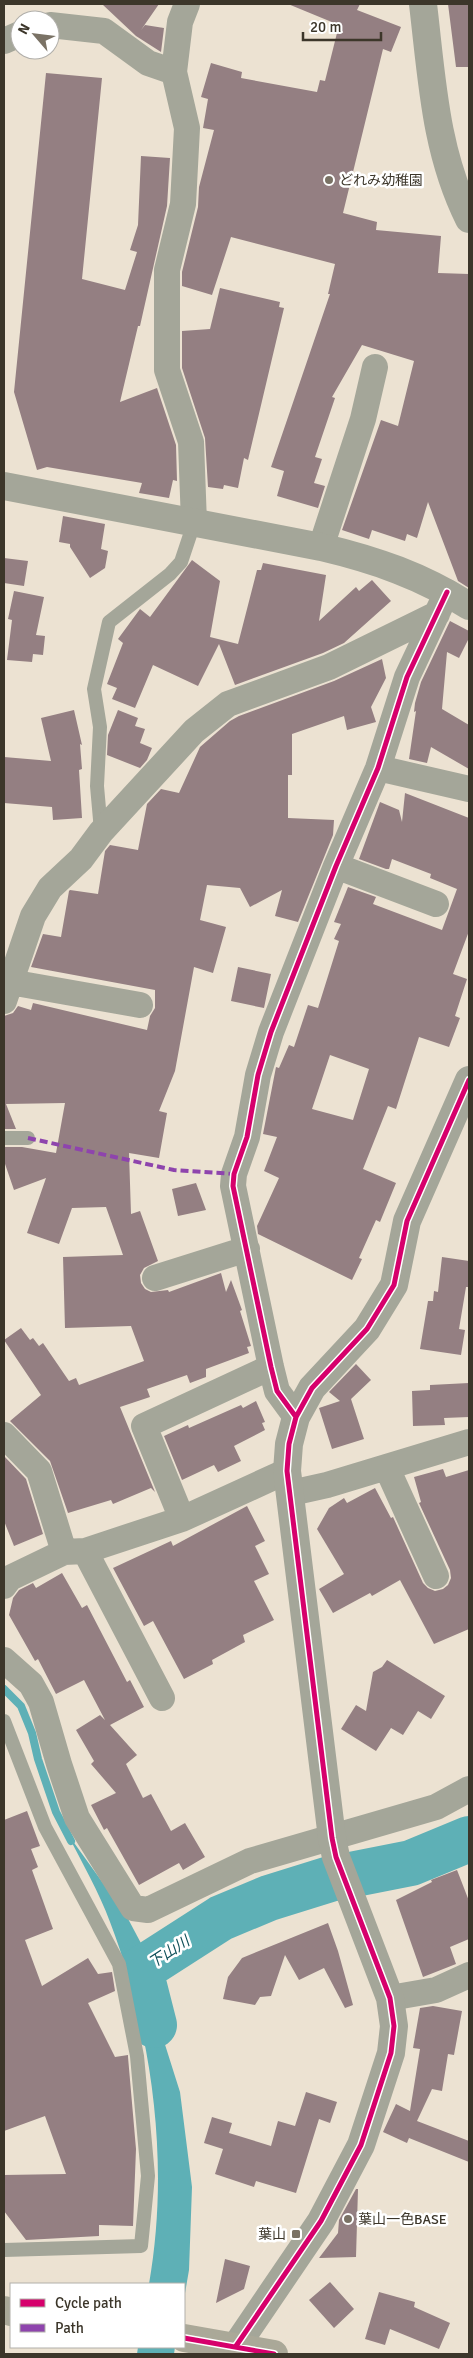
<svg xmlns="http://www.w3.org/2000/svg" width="473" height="2358" font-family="Signika,'Noto Sans JP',sans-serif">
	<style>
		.water { fill: #5eb0b6 }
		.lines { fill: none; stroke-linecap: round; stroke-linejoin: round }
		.stream { stroke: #5eb0b6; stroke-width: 8 }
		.river { stroke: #5eb0b6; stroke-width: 46 }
		.building { fill: #947f82; fill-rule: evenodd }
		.service { stroke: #a4a699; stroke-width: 14 }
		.minor { stroke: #a4a699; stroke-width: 26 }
		.tertiary { stroke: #a4a699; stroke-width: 28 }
		.trunk { stroke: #aaa898; stroke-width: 28 }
		.quiet { stroke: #8e44ad; stroke-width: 4; stroke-dasharray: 8 4; stroke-linecap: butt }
		.cycleway-casing { stroke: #fff; stroke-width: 8 }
		.cycleway { stroke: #d6006c; stroke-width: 5 }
		.poi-dot { fill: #7a7265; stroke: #fff; stroke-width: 2 }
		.labels { text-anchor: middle; stroke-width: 5; stroke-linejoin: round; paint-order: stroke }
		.poi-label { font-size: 14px; fill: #3c362a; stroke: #fff; text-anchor: start }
		.water-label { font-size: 15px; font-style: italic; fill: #0f5059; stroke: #fff }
	</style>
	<rect width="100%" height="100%" fill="#ece2d2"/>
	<!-- water -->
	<path class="water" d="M67,1833L126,1915L143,1947L155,2013L180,2092L192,2187L189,2270L184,2299V2284H149C170,2165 153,2035 110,1922C99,1892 82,1863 67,1833Z
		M138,2347H175L174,2354H137Z"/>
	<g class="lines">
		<!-- stream -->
		<path class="stream" d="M4,1689L21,1706L32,1733L38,1759L56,1812L71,1841"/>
		<!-- river -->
		<path class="river" d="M154,2025L140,1970L221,1918L269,1898L330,1879L411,1863L469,1839"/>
	</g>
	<!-- building -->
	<path class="building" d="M102,4H159L141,30L145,25L164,28L161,52L136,36Z
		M288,4H360L357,10L401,27L391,52L383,49L343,213L377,222L376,230L441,236L438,273L469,274V588L458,581L428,502L417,538L407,534L405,541L372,530L369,539L342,530L381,420L398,426L414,361L362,345L332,397L335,398L315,457L322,459L314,483L325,486L318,508L277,496L284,471L271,467L330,294H328L335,264L231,237L212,295L182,286V272L198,207L199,187L214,130L203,128L208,99L201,97L211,63L242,72L241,78L317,92L320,80L325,81L339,25Z
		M448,4H469V67H456Z
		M46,73L102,78L82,279L125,290L137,252L130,250L138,225L141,156L170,158L167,206L140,326H138L120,402L157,388L176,445L177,481L173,480L169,498L139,493L142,483L47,467L37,470L14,392Z
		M220,288L280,302L279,307L284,308L248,460L244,458L238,488L224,485L223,489L208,487L205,438L182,368V331L210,329Z
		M63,516L105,524L101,549L108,551L105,568L90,578L70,547V544L59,542Z
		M4,558L28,561L24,586L4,583Z
		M192,560L220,581L210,637L238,644L257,570H261L263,563L326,575L319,621L356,587L359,591L372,580L391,601L344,643L323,653L235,685L219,644L198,686L153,665L135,708L112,699L117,688L107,684L123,643L118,639L140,609L150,617Z
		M14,591L44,597L36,635L45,636L43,655L33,654L32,662L7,660L12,620L8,619Z
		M450,621L469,631V638L459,658L447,652L442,709L469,725V769L431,747L427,763L409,759L416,711L414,712L415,703L421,682Z
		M382,659L386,678L371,707L376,722L347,730L344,716L292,734V775H288V818L334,820L333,835L298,922L275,916L282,890L250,907L240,888L207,885L200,920L226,927L213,973L194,967L175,1071L159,1111L167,1113L159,1158L129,1153L131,1214L140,1211L158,1261L144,1268L140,1275L141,1283L145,1289L151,1292L168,1290L169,1292L221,1273L226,1292L231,1280L242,1310L240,1311L251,1346L247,1347L249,1353L206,1369V1377L190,1383L187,1375L147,1389L150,1397L120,1407L155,1492L151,1488L113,1504L111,1500L68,1513L50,1461L10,1421L41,1395L4,1340L21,1328L30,1340L33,1338L39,1346L43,1343L69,1381L76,1378L79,1385L144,1361L131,1326L65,1328L63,1257L123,1255L106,1207L72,1208L59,1244L27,1233L46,1178L14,1190L4,1161V1147H22L56,1153L65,1103L6,1104L16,1129H4V1016L13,1013L18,1006L31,1010L33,1003L147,1030L150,1016L155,1008V990L31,967L43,934L61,937L69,891L70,890L98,894L105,851L110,845L138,850L147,804L161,789L179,793L200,747L230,721L239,716L334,681Z
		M74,710L82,745L80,744L82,769L79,770L82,818L53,820L52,807L4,803V757L51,761L41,718Z
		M118,710L138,718L135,726L145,729L140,743L152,748L147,760L140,768L107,755L108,735Z
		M405,793L469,818V931L453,974L467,979L455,1016L460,1018L449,1047L419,1037L396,1109L388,1106L363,1169L396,1183L380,1222L376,1220L359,1258L362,1259L352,1280L258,1234L257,1226L279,1178L264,1171L277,1137L263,1134L276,1067L279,1068L289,1045L294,1047L308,1005L318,1008L339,941L334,939L341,924L334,922L348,887L376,897L373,904L442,930L457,889L430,878L431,874L392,859L389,869H386L359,859L380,802L399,810L402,822ZM330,1055L369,1069L353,1120L312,1109Z
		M238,967L271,974L264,1008L231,1001Z
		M196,1183L206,1210L178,1216L172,1189Z
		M442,1257L469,1261V1287H466L459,1329L465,1330L461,1355L420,1349L428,1301H433L434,1291L438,1292Z
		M356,1364L371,1380L351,1399L364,1439L332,1449L319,1408L340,1401L329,1392Z
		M469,1383V1417L444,1418L445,1425L413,1426L412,1391L430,1390V1385Z
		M256,1401L265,1422L262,1423L265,1430L234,1446L241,1461L218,1472L214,1465L182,1480L164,1436L188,1425L189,1428L241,1405L243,1408Z
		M4,1456L26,1479L43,1534L14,1546L4,1521Z
		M443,1469L446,1477L469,1470V1629L434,1644L400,1580L372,1596L370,1593L333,1613L319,1589L344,1574L317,1529L329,1508L344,1498L347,1503L375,1488L391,1518L393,1517L423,1583L428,1588L435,1591L443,1589L448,1585L451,1578L450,1570L419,1503L421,1502L414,1477Z
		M247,1506L265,1541L255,1546L269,1574L254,1581L274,1620L243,1635L245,1642L212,1660L213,1664L184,1679L153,1621L144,1626L113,1568L171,1541L173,1546Z
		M62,1573L82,1608L87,1605L127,1682L130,1680L144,1707L110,1725L137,1755L126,1764L143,1798L151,1794L171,1831L185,1823L205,1857L183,1870L179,1863L139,1885L107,1828L104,1830L91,1805L116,1793L91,1764L94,1761L76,1730L100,1715L105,1720L84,1680L56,1694L38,1659L35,1661L9,1615L13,1598L19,1590L33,1583L36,1588Z
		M387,1660L445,1696L431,1719L418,1711L403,1735L391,1728L376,1751L341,1729L356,1705L366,1711L373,1672L382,1667Z
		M27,1811L40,1846L31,1849L38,1867L32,1870L53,1929L25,1940L42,1986L88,1958L98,1974L112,1972L115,1991L88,2003L115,2057L128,2055V2057L136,2149L133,2226L99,2225V2236L26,2240L4,2211V2175L66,2174L45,2116L4,2131V1820Z
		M457,1870L469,1901V1939L450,1947L456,1964L423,1977L396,1900L432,1882L431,1880Z
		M328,1923L338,1951L353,2005L345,2008L324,1968L299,1980L285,1955L271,1996L260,1997L255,2005L223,1999L228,1977L242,1958Z
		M433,2006L462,2011L454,2055L448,2054L442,2091L432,2089L417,2121L469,2141V2162L409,2138L407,2143L383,2132L396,2104L410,2111L420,2049L413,2048L420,2008Z
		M306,2092L337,2102L330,2123L319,2119L296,2193L256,2181L254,2187L215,2174L223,2149L204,2143L212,2117L232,2123L229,2133L271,2146L278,2121L295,2126Z
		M356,2189H358L356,2257L319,2258L338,2233L339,2220Z
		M225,2259L250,2266L244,2289L216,2303Z
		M330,2282L354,2309L334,2328L309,2300Z
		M379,2292L415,2302L414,2307L450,2323L439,2349L390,2329L385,2345L365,2339Z"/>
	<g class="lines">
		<!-- service -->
		<path class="service" d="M101,831L97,786L100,727L94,689L109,622L170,574L181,562L194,523
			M4,1138H28
			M4,1721L45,1827L119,1964L137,2056L148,2176L141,2246L4,2250"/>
		<!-- minor -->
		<path class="minor" d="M50,25L104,31L148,63L174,72L180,22L187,4
			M4,41L20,34
			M174,72L187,128L183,204L167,270V370L191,442L194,523
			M321,547L363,419L375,367
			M378,768L469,789
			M336,866L436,904
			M10,982L140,1005
			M4,1001L33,916L50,888L81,859L101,832L194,731L228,704L329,667L437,614
			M155,1278L247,1249
			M296,1417L277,1391L271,1367L233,1186L234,1174L247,1137L258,1075L271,1032L336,866L378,768L407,677L447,592
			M4,1435L39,1471L64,1552
			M387,1468L436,1576
			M291,1493L327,1485L469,1442
			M182,1519L144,1426L271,1367
			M85,1551L162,1698
			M4,1586L10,1578L64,1552L85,1551L182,1519L287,1471
			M4,1660L31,1684L41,1702L59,1764L77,1818L133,1908L148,1910L250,1861L436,1807L469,1789
			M390,1998L436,1990L469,1975"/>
		<!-- tertiary -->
		<path class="tertiary" d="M423,4C432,79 435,151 469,219
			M4,486L321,547C376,560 422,576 469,606
			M236,2346L321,2221L361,2145L391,2053L394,2026L390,1998L336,1857L332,1838L287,1471L289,1444L296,1417L312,1388L367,1329L394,1285L407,1221L469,1080"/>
		<!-- trunk -->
		<path class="trunk" d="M4,2310L11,2312
			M184,2338L274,2354"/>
		<!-- quiet -->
		<path class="quiet" d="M28,1138L174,1170L234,1174"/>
		<!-- cycleway casing -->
		<g class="cycleway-casing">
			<path id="cycleway" d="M296,1417L277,1391L271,1367L233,1186L234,1174L247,1137L258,1075L271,1032L336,866L378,768L407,677L447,592
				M184,2338L274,2354
				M236,2346L321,2221L361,2145L391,2053L394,2026L390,1998L336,1857L332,1838L287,1471L289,1444L296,1417L312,1388L367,1329L394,1285L407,1221L469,1080"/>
		</g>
		<!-- cycleway -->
		<use href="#cycleway" class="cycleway"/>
	</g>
	<!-- markers -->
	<g class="poi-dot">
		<circle cx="329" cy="180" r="5"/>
		<circle cx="348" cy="2219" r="5"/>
		<rect x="291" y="2229" width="10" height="10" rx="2.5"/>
	</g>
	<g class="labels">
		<!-- poi labels -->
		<g class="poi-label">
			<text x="339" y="185">どれみ幼稚園</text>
			<text x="358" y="2224">葉山一色BASE</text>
			<text x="286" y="2239" text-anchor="end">葉山</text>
		</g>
		<!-- water labels -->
		<g class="water-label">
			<text transform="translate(169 1952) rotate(-33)" y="5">下山川</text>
		</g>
	</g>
	<!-- border -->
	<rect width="473" height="2358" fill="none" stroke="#3c362a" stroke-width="10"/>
	<!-- legend -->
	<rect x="10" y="2283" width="175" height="65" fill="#ffffff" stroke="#b1afaa"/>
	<rect x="20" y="2299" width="25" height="8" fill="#d6006c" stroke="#b1afaa"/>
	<text x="55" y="2308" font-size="15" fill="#3c362a">Cycle path</text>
	<rect x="20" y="2324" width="25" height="8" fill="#8e44ad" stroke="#b1afaa"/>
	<text x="55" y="2333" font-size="15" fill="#3c362a">Path</text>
	<!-- north arrow -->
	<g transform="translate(35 35) rotate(298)"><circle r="24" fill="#ffffff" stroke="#b1afaa"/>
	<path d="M0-4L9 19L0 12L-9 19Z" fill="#7a7265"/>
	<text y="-8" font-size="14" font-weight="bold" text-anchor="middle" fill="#3c362a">N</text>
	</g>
	<!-- scale -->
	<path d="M303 32v8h78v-8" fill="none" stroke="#3c362a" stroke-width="2.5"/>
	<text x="310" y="32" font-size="15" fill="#3c362a" stroke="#ffffff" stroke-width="4" paint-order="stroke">20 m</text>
</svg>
